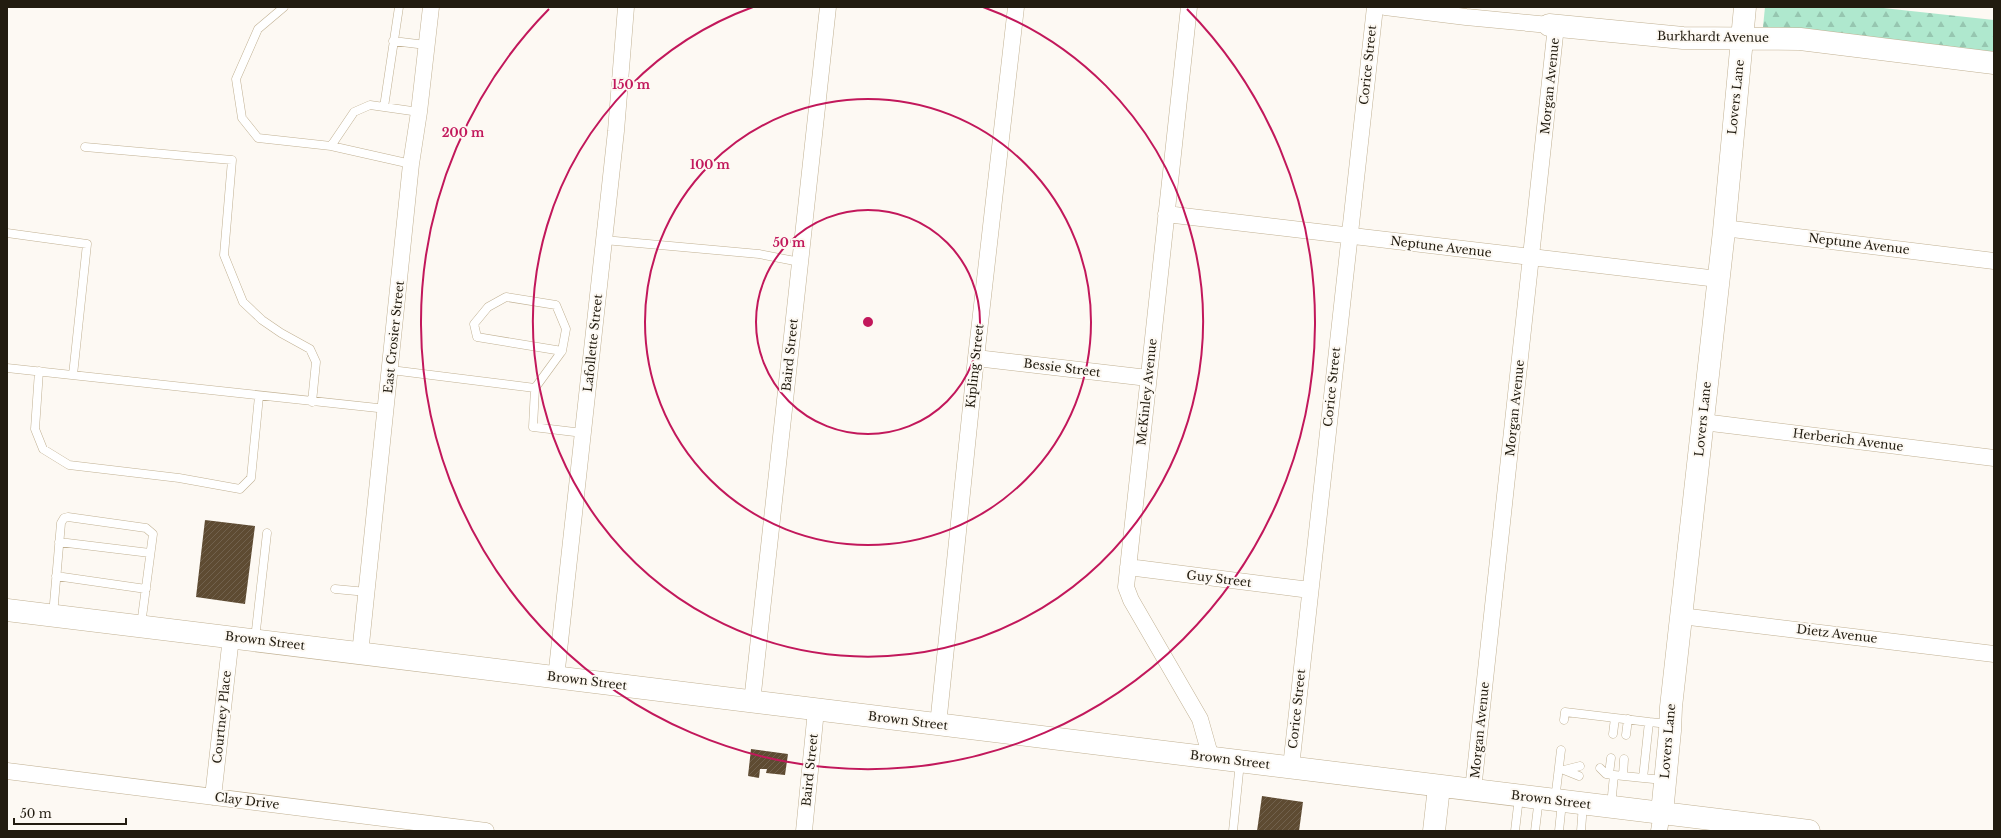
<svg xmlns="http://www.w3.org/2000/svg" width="2001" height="838" font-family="'Libre Baskerville',serif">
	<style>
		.forest { fill: url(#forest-firs) }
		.building { fill: url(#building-hatch) }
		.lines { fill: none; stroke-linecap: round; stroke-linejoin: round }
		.lane-casing { stroke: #c1b193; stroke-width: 9 }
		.street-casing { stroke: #c1b193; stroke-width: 17 }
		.secondary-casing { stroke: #c1b193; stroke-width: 23 }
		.lane { stroke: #fff; stroke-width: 8 }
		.street { stroke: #fff; stroke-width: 16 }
		.secondary { stroke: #fff; stroke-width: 22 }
		.ring { fill: none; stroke: #c2185b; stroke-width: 2 }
		.labels { text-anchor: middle; stroke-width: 4; stroke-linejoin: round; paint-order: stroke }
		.street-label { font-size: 12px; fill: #221c10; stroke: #fdf9f3 }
		.centre { fill: #c2185b; stroke: #fdf9f3; stroke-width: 2 }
		.ring-label { font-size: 12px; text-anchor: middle; font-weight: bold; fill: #c2185b; stroke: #fdf9f3; stroke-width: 4; stroke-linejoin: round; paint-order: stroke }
	</style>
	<defs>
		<pattern id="forest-firs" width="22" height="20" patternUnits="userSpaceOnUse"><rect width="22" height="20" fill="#afe8ce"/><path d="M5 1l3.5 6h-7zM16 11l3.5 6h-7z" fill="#96c6b0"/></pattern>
		<pattern id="building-hatch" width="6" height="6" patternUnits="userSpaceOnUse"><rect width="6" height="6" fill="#5e4b32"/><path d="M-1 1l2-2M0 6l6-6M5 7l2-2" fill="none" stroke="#71614d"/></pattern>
	</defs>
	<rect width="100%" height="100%" fill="#fdf9f3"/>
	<!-- forest -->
	<path class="forest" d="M1765,7H1874L1994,20V55L1763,27Z"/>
	<!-- building -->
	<path class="building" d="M205,520L255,526L245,604L196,597Z
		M751,749L788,754L785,775L766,773L767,769H760L759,778L748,776Z
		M1262,796L1303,802L1299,831H1257Z"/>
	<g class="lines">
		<!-- lane casing -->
		<g class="lane-casing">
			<path id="lane" d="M284,7L258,29L236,79L242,118L258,138L331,146L354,112L370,105L419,112
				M393,41L426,45
				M384,107L399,7
				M331,146L411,164
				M85,147L232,160L224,255L243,302L262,320L281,333L310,349L316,362L312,402
				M7,233L87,244L73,375
				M604,240L759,254L800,262
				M7,368L387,409
				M391,370L535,388L533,427L583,433
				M39,371L35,429L43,449L69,465L179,478L240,489L251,478L259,396
				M535,388L562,351L566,329L556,305L506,297L488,307L474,324L477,337L562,351
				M59,542L150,553
				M56,576L146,589
				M335,589L367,592
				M53,615L61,523L64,518L68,517L146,528L153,534L141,625
				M255,639L267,533
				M1564,720L1565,712L1649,722
				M1613,734L1615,718
				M1626,735L1628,719
				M1600,768L1606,774L1613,775
				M1609,774L1611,758
				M1579,776L1564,770L1580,766
				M1623,776L1624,759
				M1664,780L1643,778L1649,722L1669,724
				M1555,800L1561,750
				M1611,806L1614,775L1643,778
				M1233,831L1240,762
				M1515,831L1519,797
				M1535,831L1539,798
				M1559,831L1562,802
				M1581,831L1583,804"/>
		</g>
		<!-- street casing -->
		<g class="street-casing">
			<path id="street" d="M1189,7L1126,587L1131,600L1200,719L1211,758
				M1385,7L1466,17L1549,25
				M1166,214L1718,279
				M1724,228L1994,261
				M976,358L1148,378
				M1703,422L1994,458
				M1128,567L1310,590
				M1681,616L1994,654
				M360,654L411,164L419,112L431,7
				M556,678L616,131L626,7
				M752,702L828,7
				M938,725L976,358L1016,7
				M1291,767L1375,7
				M7,771L486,831
				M1473,790L1556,26
				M213,797L231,637
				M804,831L816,710
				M1659,831L1662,813"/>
		</g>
		<!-- secondary casing -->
		<g class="secondary-casing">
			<path id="secondary" d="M1549,25L1683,38L1800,39L1994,63
				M7,610L1809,831
				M1662,813L1670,731L1671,707L1724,231L1745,7
				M1434,831L1439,787"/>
		</g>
		<!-- lane -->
		<use href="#lane" class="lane"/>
		<!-- street -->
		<use href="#street" class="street"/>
		<!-- secondary -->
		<use href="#secondary" class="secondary"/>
	</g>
	<!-- distance rings -->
	<g class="ring">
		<circle cx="868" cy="322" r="112"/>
		<circle cx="868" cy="322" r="223"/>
		<path d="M983 7A335 335 0 1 1 753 7"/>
		<path d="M1187 9A447 447 0 1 1 549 9"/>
	</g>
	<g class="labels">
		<!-- street labels -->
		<g class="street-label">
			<text transform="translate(1713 37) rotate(1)" y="4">Burkhardt Avenue</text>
			<text transform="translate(1368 65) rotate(-84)" y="4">Corice Street</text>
			<text transform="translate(1550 86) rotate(-84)" y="4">Morgan Avenue</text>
			<text transform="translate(1736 97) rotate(-84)" y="4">Lovers Lane</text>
			<text transform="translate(1859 244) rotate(7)" y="4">Neptune Avenue</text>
			<text transform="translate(1441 247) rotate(7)" y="4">Neptune Avenue</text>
			<text transform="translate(394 337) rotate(-84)" y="4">East Crosier Street</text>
			<text transform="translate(593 343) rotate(-84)" y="4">Lafollette Street</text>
			<text transform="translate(790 355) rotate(-84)" y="4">Baird Street</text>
			<text transform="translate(975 366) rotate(-84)" y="4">Kipling Street</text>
			<text transform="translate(1062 368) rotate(7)" y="4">Bessie Street</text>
			<text transform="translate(1332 387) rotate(-84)" y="4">Corice Street</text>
			<text transform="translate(1147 392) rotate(-84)" y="4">McKinley Avenue</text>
			<text transform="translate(1515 408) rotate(-84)" y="4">Morgan Avenue</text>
			<text transform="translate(1703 419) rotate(-84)" y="4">Lovers Lane</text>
			<text transform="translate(1848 440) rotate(7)" y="4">Herberich Avenue</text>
			<text transform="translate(1219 579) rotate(7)" y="4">Guy Street</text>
			<text transform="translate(1837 634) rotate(7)" y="4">Dietz Avenue</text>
			<text transform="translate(265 641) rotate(7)" y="4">Brown Street</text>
			<text transform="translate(587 681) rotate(7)" y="4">Brown Street</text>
			<text transform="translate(1297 709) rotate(-84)" y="4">Corice Street</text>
			<text transform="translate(222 717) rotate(-84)" y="4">Courtney Place</text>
			<text transform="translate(908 721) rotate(7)" y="4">Brown Street</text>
			<text transform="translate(1480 730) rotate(-84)" y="4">Morgan Avenue</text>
			<text transform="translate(1668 741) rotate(-85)" y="4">Lovers Lane</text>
			<text transform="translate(1230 760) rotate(7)" y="4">Brown Street</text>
			<text transform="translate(810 770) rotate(-84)" y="4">Baird Street</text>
			<text transform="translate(1551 800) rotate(7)" y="4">Brown Street</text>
			<text transform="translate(247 801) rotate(7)" y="4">Clay Drive</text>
		</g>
	</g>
	<circle cx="868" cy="322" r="6" class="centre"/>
	<g class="ring-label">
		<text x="631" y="89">150 m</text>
		<text x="463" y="137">200 m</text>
		<text x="710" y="169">100 m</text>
		<text x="789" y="247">50 m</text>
	</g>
	<!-- border -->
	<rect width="2001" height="838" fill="none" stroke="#221c10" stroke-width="16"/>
	<!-- scale -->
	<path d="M14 818v6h112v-6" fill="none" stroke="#221c10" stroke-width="2"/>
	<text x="20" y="818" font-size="12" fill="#221c10" stroke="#fdf9f3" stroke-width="3" paint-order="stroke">50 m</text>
</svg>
